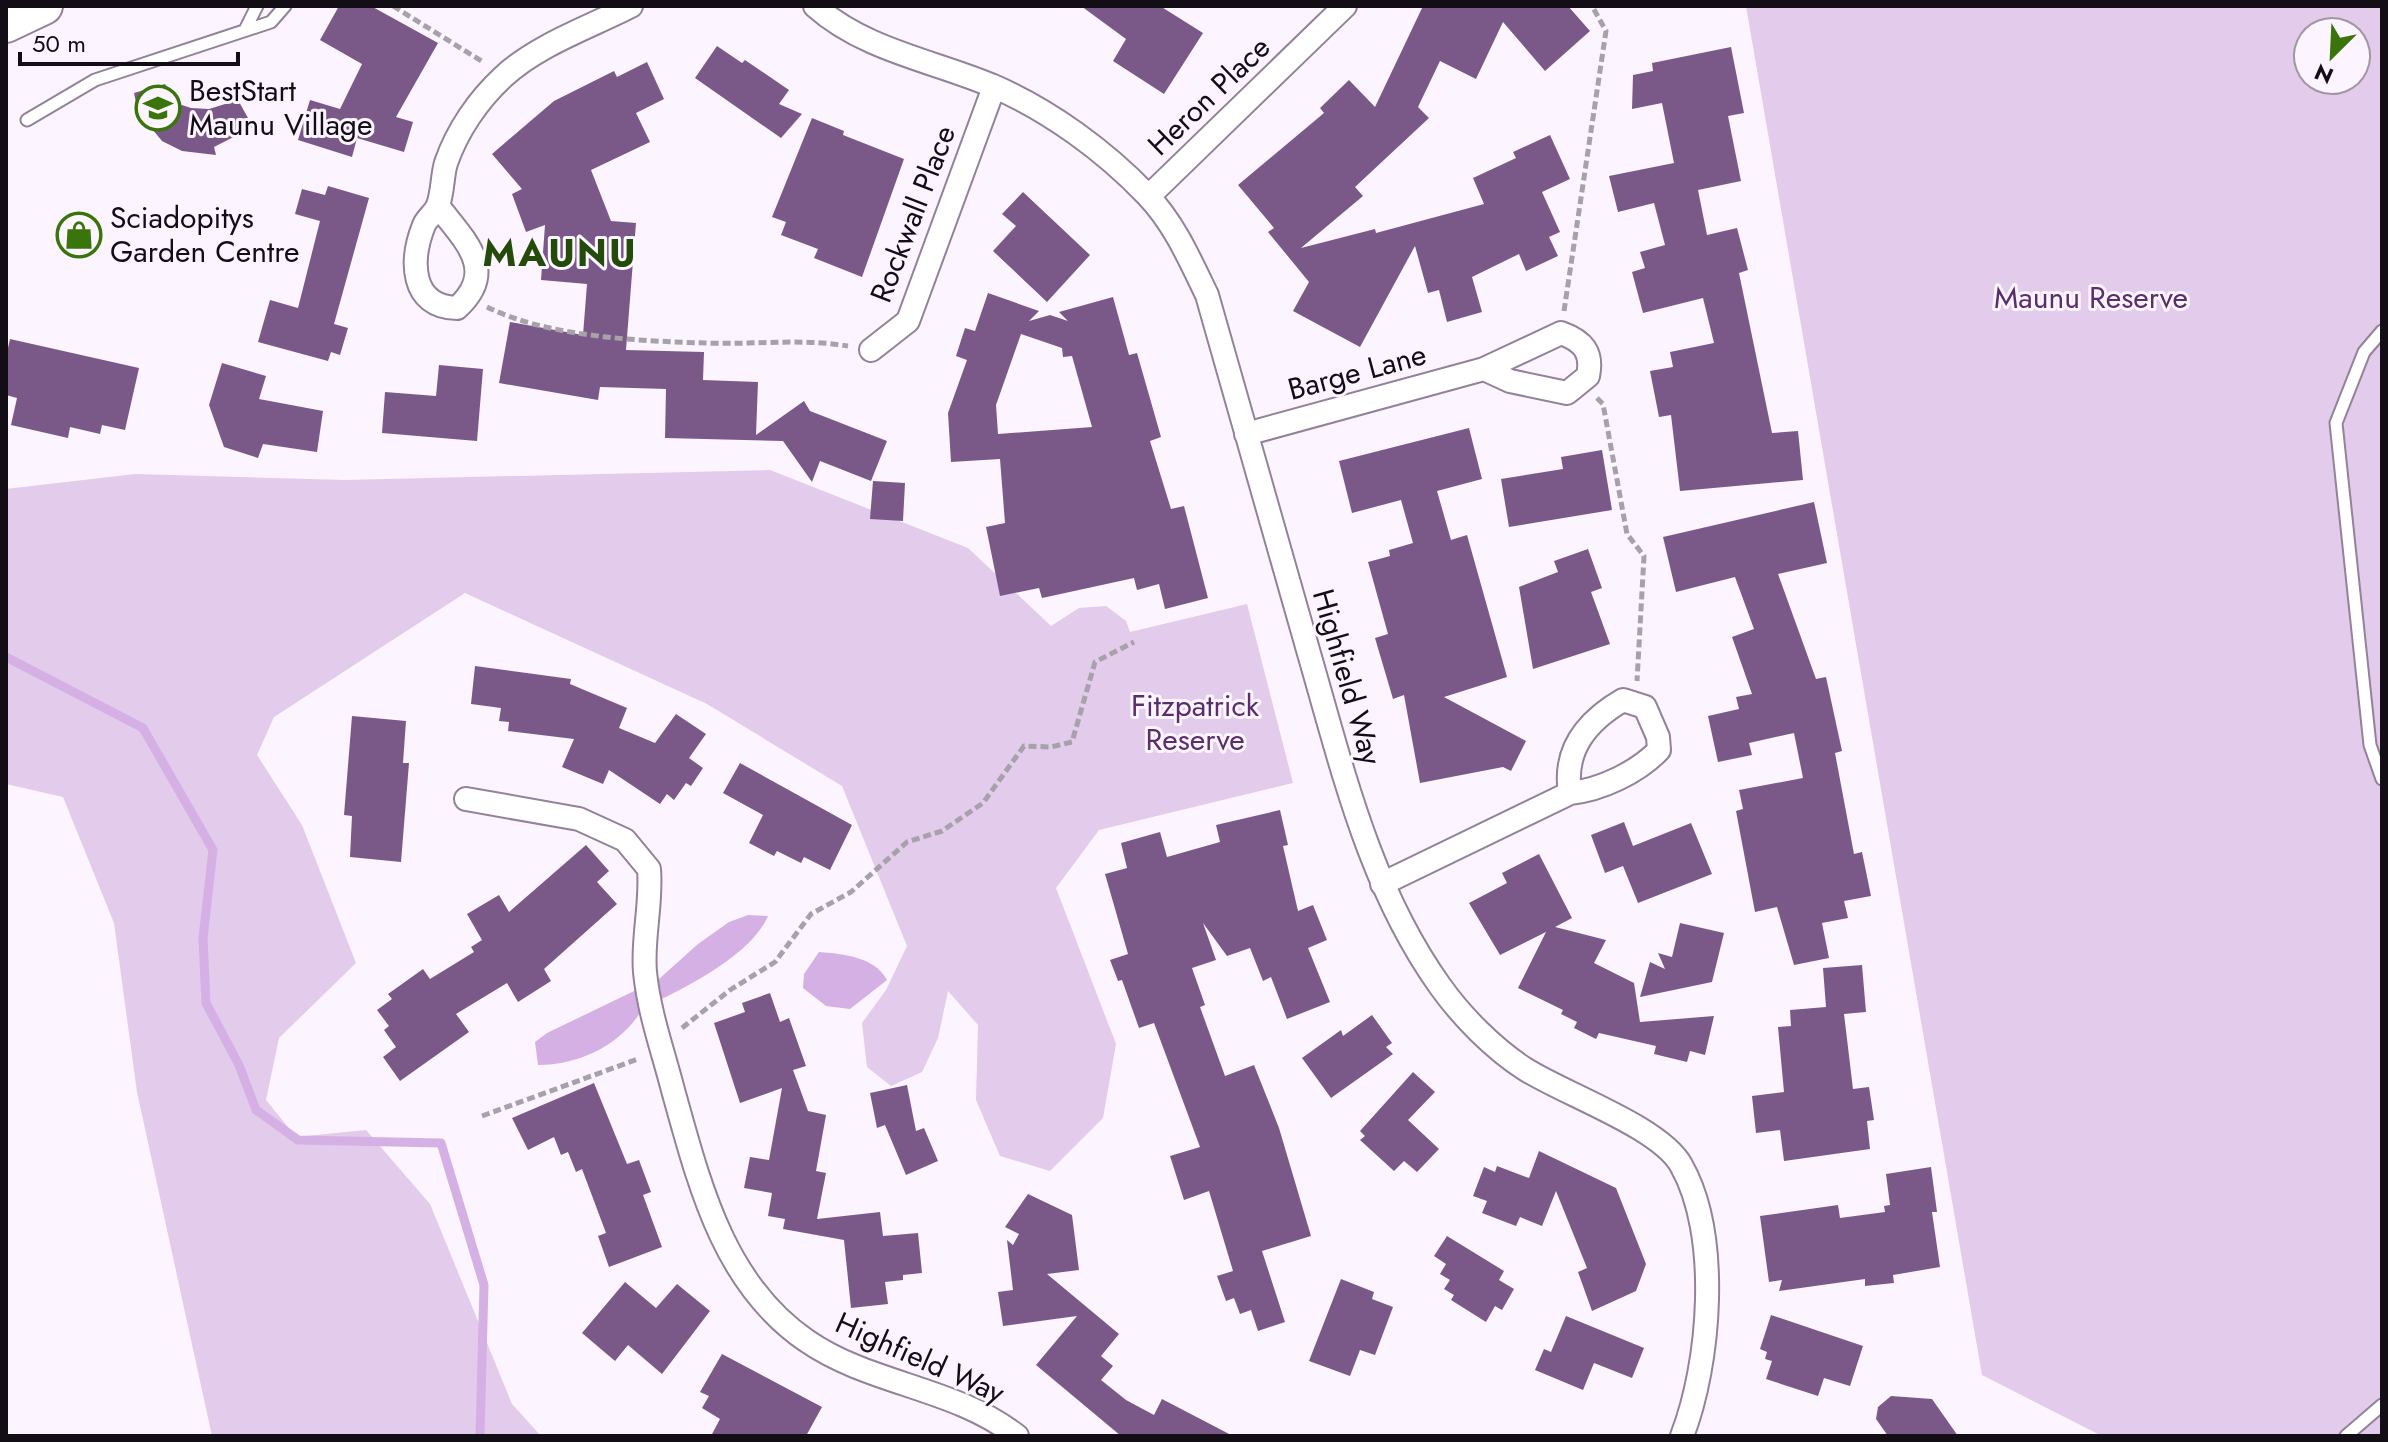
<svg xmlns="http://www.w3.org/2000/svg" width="2388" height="1442" font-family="Jost,sans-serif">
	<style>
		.green { fill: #e2cbeb; fill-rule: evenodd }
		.water { fill: #d5b0e4 }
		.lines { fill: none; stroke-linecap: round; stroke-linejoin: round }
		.stream { stroke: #d5b0e4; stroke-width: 9 }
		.building { fill: #7a5988; fill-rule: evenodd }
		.service-casing { stroke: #93829a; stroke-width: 15 }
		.minor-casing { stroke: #93829a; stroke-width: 26 }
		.primary-casing { stroke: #93829a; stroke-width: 40 }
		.path { stroke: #a7a1aa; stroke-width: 5; stroke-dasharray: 8 4; stroke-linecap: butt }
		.service { stroke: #fff; stroke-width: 11 }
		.minor { stroke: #fff; stroke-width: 22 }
		.primary { stroke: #fff; stroke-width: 36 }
		.labels { text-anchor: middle; stroke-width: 6; stroke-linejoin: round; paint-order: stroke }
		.poi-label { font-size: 30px; fill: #130d16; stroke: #fcf5ff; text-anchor: start }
		.street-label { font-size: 30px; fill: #130d16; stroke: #fcf5ff }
		.park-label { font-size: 30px; fill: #5a2d6b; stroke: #fcf5ff }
		.district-label { font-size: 38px; font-weight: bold; letter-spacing: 2px; fill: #254b0b; stroke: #fcf5ff }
	</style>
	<rect width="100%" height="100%" fill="#fcf5ff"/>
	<!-- green -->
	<path class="green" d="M1746,6H2382V1436H2102L1982,1375ZM2308,32H2356V80H2308Z
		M770,470L968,548L1051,626L1079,608L1106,606L1126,621L1130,632L1247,604L1293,783L1099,830L1056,888L1116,1044L1103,1118L1050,1171L1000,1156L976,1100L978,1025L948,991L938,1038L922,1072L891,1086L867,1067L862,1023L886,990L907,946L842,786L707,704L465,593L274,717L257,755L302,825L356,963L279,1038L266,1100L296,1137L366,1130L430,1204L512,1404L541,1436H212L137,1092L114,923L63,797L6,784V489L135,474L345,480Z"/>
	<!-- water -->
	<path class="water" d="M748,915L768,916C751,956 682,990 643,1008C622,1045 579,1065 538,1065L535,1042L547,1033L659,979L698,944L729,922Z
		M819,952C844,954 875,957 887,980L850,1009L826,1006L803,988L804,974Z"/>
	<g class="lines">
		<!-- stream -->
		<path class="stream" d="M6,657L143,728L213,850L203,938L206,1003L239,1065L256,1110L298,1140L441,1143L484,1285L480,1436"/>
	</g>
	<!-- building -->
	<path class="building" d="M339,6H371L438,43L396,117L413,122L404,152L357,138L352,157L298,140L310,100L340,109L362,64L320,40Z
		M1081,6H1160L1203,33L1164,94L1113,61L1126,39Z
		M1423,6H1568L1590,31L1545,71L1503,22L1476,79L1440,61L1418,107L1429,118L1355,187L1363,196L1301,248L1375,229L1376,233L1484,204L1473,178L1516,158L1513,152L1550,135L1570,179L1542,192L1560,232L1549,237L1558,256L1526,271L1519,254L1472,277L1482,312L1447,322L1439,290L1428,293L1415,246L1360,347L1293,311L1309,282L1268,232L1274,228L1238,185L1324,113L1320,108L1349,80L1375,107Z
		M717,46L742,63L745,60L789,90L779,104L802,114L781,138L695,78Z
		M1731,47L1744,113L1728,116L1741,181L1698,190L1707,235L1737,228L1748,270L1739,273L1772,433L1798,431L1803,480L1680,491L1671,415L1659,417L1650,371L1673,367L1670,352L1714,343L1703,298L1643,313L1632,272L1645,268L1640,252L1665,245L1654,203L1618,212L1609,176L1674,163L1662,103L1632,109L1633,75L1653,71L1652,63Z
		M647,62L664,99L636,113L650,142L591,170L611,221L636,223L626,350L704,352L703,380L758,382L756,435L804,401L810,411L887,441L871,481L820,461L812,482L783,441L665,438L666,389L600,387L598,400L499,383L510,322L583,335L587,284L541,280L545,225L526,232L512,194L522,189L492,154L554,101L614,71L617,77Z
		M165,84L179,104L191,108L209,109L238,100L253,127L214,147L216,155L182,151L162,141L138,112L134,93Z
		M812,118L844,131L843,135L904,159L862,277L814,258L818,249L781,235L786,222L772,217Z
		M328,186L369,198L334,324L348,328L340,355L331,352L328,361L258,342L270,300L298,308L320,221L295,214L302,189L325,195Z
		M1023,192L1090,255L1047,302L993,251L1016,226L1002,214Z
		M988,293L1039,311L1029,321L1050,315L1068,321L1059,312L1113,297L1129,355L1137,353L1161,437L1150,441L1171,509L1184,506L1208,598L1165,609L1159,584L1137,590L1134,578L1042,598L1039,588L1000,596L986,527L1005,523L1000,459L951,462L948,413L967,360L956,356L965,328L975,331ZM1021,334L1062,348L1063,357L1072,356L1092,427L998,434L996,405Z
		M10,339L139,368L125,430L102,425L100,434L70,427L68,438L11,425L17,398L6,395V357Z
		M222,363L266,376L259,399L323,411L317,452L263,444L258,458L224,447L209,405Z
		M439,365L483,369L477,441L382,433L385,392L436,396Z
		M1469,428L1482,479L1437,491L1451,540L1467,535L1507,677L1444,697L1526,741L1511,771L1503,767L1420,783L1404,695L1393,699L1375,638L1388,634L1368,562L1390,556L1389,550L1413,543L1401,500L1352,513L1339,461Z
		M1602,450L1612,510L1509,527L1501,479L1563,469L1561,457Z
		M873,481L905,483L903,521L870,519Z
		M1814,502L1827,563L1778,574L1816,679L1826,677L1842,751L1835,753L1854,854L1862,852L1871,896L1844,901L1848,918L1822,923L1829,958L1794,965L1777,907L1755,912L1736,811L1743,809L1739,790L1803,778L1794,733L1749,743L1752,755L1718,762L1708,716L1739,709L1736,697L1752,694L1732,637L1754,629L1735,577L1676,592L1663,537Z
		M1588,549L1602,588L1591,592L1610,644L1533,669L1519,587L1558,572L1554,561Z
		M475,666L571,679L570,684L627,708L619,728L655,743L676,714L706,734L689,758L703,768L691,786L686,783L674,800L667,794L660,804L609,770L603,784L562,767L574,739L508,731L509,722L499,721L501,708L471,704Z
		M352,716L406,721L403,763H409L401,862L350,857L352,816L344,815Z
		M740,763L852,825L830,870L804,857L801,863L777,851L774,856L749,843L763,815L723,793Z
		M1280,810L1288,845L1283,846L1298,911L1313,905L1327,940L1308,948L1330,1002L1287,1019L1271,977L1263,981L1250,948L1227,956L1203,923L1216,960L1192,968L1205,1005L1200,1007L1225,1076L1254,1065L1279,1128L1311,1236L1262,1251L1285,1322L1258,1331L1251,1310L1240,1314L1234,1298L1226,1301L1217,1276L1233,1271L1209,1191L1184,1200L1170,1156L1200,1147L1154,1023L1139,1028L1122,980L1118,981L1110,960L1128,954L1105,874L1127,868L1121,843L1160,832L1167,857L1220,842L1216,825Z
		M1624,822L1633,846L1691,823L1712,874L1638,903L1623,866L1605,873L1591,835Z
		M586,845L609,871L597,882L617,904L544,969L551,981L518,1002L507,983L456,1014L469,1032L400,1081L383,1057L396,1047L384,1030L389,1026L377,1010L392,999L388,994L423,969L430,979L474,952L471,947L482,940L467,914L499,895L509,912Z
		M1539,854L1572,918L1555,927L1606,940L1594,963L1634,983L1640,1022L1714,1016L1705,1055L1690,1051L1687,1062L1654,1054L1656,1046L1599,1033L1596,1039L1574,1028L1577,1022L1561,1014L1563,1010L1518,988L1546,932L1500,955L1469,903L1507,883L1502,873Z
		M1680,923L1724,933L1712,982L1640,997L1650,962L1665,969L1658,953L1672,957Z
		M1862,965L1866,1012L1844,1014L1853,1089L1869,1087L1874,1120L1867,1121L1870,1149L1784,1161L1780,1130L1756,1133L1752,1096L1784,1092L1778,1027L1791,1026L1790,1010L1826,1007L1823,968Z
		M770,993L780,1022L789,1018L806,1066L793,1070L808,1111L826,1115L816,1171L826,1173L817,1219L880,1212L883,1236L918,1233L922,1273L903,1275V1280L885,1282L888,1304L851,1308L844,1240L783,1229L785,1219L768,1216L772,1193L744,1188L750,1157L769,1160L782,1088L740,1103L714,1023L745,1012L742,1003Z
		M1372,1015L1392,1043L1386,1047L1393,1054L1331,1098L1302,1058L1341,1030L1343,1036Z
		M1413,1072L1435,1092L1408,1120L1439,1149L1417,1172L1404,1161L1394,1171L1360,1140L1365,1136L1360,1131Z
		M594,1083L627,1164L639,1160L651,1192L643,1195L662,1247L609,1267L598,1236L606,1233L582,1169L576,1172L568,1152L561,1155L554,1137L528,1150L512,1118Z
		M907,1085L916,1131L924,1128L938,1161L906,1175L885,1125L877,1128L870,1093Z
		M1539,1151L1616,1188L1646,1264L1636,1291L1592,1311L1578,1272L1587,1268L1556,1191L1542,1226L1520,1217L1516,1226L1482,1213L1487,1201L1473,1196L1484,1167L1495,1172L1497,1166L1529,1178Z
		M1931,1167L1937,1212H1932L1940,1267L1893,1275L1894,1283L1865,1286V1279L1779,1291L1782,1280L1769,1282L1760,1216L1838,1205L1840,1218L1885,1212L1884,1206L1890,1205L1886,1174Z
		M1028,1194L1072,1215L1079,1270L1047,1274L1119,1334L1101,1356L1113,1366L1101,1380L1126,1400L1154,1415L1162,1399L1233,1436H1121L1036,1365L1077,1316L1003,1326L998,1292L1013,1290L1007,1240L1013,1245L1019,1234L1005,1227Z
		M1447,1236L1504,1271L1499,1280L1514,1289L1502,1310L1495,1306L1486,1322L1451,1300L1454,1295L1444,1289L1450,1280L1440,1274L1446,1264L1434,1256Z
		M1341,1279L1374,1292L1372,1299L1393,1307L1375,1355L1360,1350L1350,1376L1309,1361Z
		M625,1282L656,1308L677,1284L710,1311L662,1374L628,1345L615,1361L582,1333Z
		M1771,1315L1863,1346L1850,1386L1824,1378L1818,1396L1766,1379L1772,1361L1765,1359L1767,1352L1760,1349Z
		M1566,1316L1644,1348L1632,1378L1594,1363L1583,1390L1535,1370L1544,1349L1551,1352Z
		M722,1354L822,1407L806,1436H711L720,1419L702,1408L709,1396L700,1392Z
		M1891,1396L1932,1399L1958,1436H1888L1876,1419L1878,1407Z"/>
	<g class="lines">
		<!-- service casing -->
		<g class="service-casing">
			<path id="service" d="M245,30L257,6
				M27,120L95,80L271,22L285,6
				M2382,331L2364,352L2336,423L2370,745L2382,779
				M2346,1436L2382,1405"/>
		</g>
		<!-- minor casing -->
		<g class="minor-casing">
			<path id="minor" d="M815,6C864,50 934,61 993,86C1049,110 1105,151 1147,195C1174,223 1190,260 1207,295C1241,415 1275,536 1310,657C1343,771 1370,888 1440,986C1462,1017 1494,1049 1525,1069C1564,1094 1660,1127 1681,1165C1721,1235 1710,1364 1682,1436
				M1149,196L1345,6
				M438,206C464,240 499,270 457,308C410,307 410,260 424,225C427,218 435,213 438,205C443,192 442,176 446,163C457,131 478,100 503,77C537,45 590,27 631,6
				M871,350L908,321L994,87
				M1246,434L1484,369L1510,381L1567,393L1588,376C1593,352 1583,341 1561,333L1484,369
				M466,799L579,819L625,840L649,869C652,904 642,938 645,972C649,1013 663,1051 673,1090C699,1183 723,1284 807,1341C871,1385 954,1387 1017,1436
				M1382,884L1570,793C1601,790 1638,772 1659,750L1658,737L1645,707L1623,700C1587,721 1563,750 1570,793"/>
		</g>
		<!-- primary casing -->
		<g class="primary-casing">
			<path id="primary" d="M6,24L44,6"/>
		</g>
		<!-- path -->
		<path class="path" d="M393,6L483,62
			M487,307C548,337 638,341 706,343C754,345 799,338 848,346
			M1564,311L1606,31L1592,6
			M1597,398L1603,404L1627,534L1644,556L1637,681
			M682,1028L730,990L775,962L811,914L851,892L907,842L942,831L983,803L1024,746L1051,747L1072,742L1095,662L1134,642
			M482,1116L638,1059"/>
		<!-- service -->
		<use href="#service" class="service"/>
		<!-- minor -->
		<use href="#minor" class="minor"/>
		<!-- primary -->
		<use href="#primary" class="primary"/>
	</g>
	<!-- icons -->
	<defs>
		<g id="school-ring" transform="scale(2.3)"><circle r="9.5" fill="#fcf5ff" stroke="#39750a" stroke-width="1.5"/><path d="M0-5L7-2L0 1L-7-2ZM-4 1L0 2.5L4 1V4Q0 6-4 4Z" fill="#39750a"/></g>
		<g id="shop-ring" transform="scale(2.3)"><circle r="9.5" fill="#fcf5ff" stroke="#39750a" stroke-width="1.5"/><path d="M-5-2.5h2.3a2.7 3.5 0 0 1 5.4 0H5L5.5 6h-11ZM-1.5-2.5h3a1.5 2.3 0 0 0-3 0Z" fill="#39750a"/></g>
	</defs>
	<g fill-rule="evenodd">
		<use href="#school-ring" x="158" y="108"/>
		<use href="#shop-ring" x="79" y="235"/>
	</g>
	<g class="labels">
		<!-- poi labels -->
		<g class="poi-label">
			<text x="189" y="101">BestStart<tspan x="189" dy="34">Maunu Village</tspan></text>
			<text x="110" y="228">Sciadopitys<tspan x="110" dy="34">Garden Centre</tspan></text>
		</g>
		<!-- street labels -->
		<g class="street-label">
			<text transform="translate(1209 96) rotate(-44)" y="10">Heron Place</text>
			<text transform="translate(913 214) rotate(-69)" y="10">Rockwall Place</text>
			<text transform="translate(1357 372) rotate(-15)" y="10">Barge Lane</text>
			<text transform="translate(1347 677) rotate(74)" y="10">Highfield Way</text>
			<text transform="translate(920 1358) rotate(24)" y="10">Highfield Way</text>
		</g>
		<!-- park labels -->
		<g class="park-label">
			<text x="2091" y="308">Maunu Reserve</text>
			<text x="1195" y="716">Fitzpatrick<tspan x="1195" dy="34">Reserve</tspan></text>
		</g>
		<!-- district labels -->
		<g class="district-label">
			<text x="560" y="266">MAUNU</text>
		</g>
	</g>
	<!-- border -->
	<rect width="2388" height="1442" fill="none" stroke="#130d16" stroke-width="16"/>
	<!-- north arrow -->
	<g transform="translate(2332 56) rotate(204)"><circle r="38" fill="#fcf5ff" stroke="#9f98a2" stroke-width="2"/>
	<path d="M0-6L14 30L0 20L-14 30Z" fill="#39750a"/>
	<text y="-12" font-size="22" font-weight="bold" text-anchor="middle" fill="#130d16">N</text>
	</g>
	<!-- scale -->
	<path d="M20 52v12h218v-12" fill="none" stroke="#130d16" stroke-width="4"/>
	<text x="32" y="52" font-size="24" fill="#130d16" stroke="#fcf5ff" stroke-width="6" paint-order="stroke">50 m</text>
</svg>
